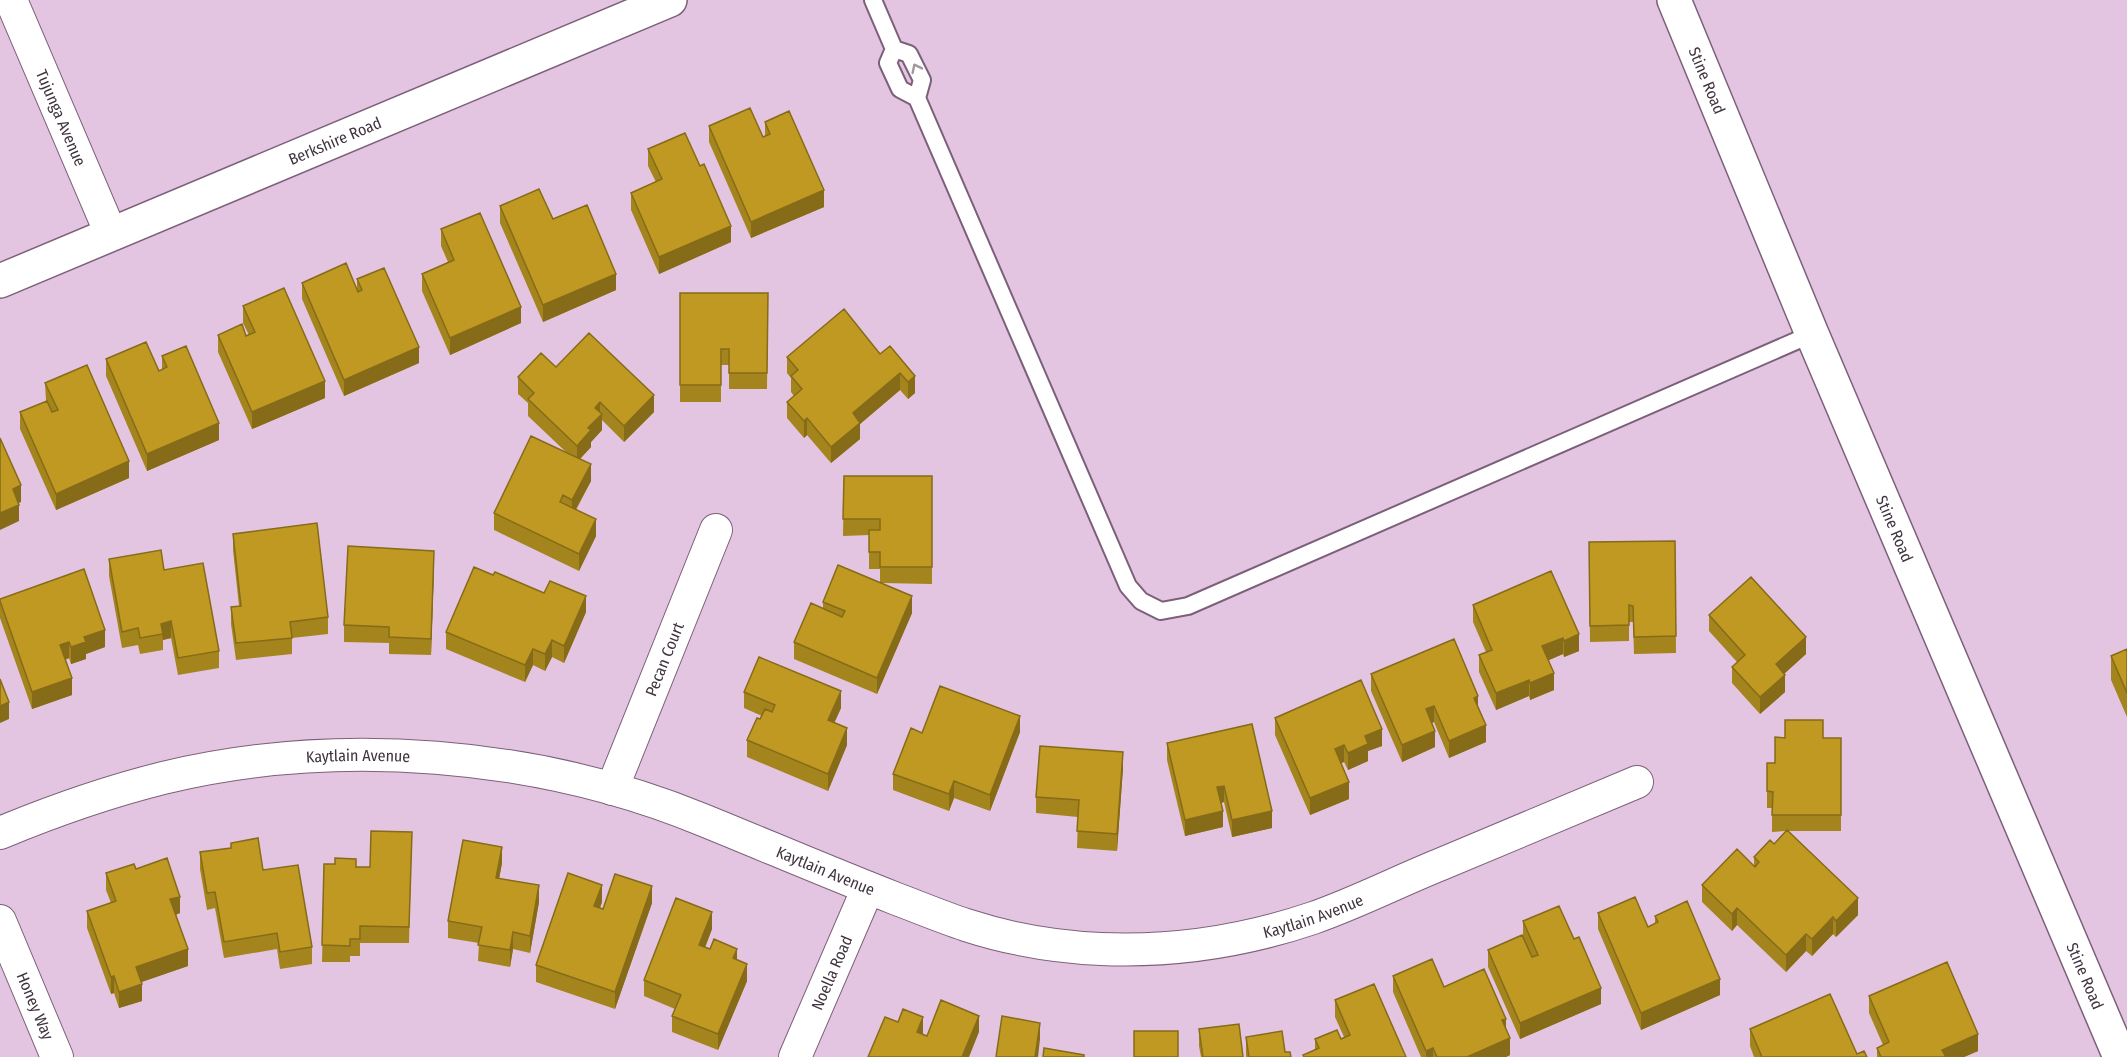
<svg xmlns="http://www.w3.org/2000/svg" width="2127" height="1057" font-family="'Fira Sans Condensed',sans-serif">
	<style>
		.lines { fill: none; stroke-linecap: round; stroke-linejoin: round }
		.service-casing { stroke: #7c6079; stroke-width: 20 }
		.minor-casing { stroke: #7c6079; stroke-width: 34 }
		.tertiary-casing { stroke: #7c6079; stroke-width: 36 }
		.secondary-casing { stroke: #7c6079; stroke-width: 36 }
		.service { stroke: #fff; stroke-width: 16 }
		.minor { stroke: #fff; stroke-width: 32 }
		.tertiary { stroke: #fff; stroke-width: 33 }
		.secondary { stroke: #fff; stroke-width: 33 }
		.wall { fill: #a4841d }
		.shaded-wall { fill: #866b18 }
		.building { fill: #bf9922; stroke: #866b18; stroke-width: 1.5 }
		.oneway { stroke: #a09a9f }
		.labels { text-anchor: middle; stroke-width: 6; stroke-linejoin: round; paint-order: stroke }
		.street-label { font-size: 16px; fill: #40343f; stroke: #f1d2ee }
	</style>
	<rect width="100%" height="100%" fill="#e4c5e1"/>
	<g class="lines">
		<!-- service casing -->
		<g class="service-casing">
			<path id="service" d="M873,0L894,49L888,63L900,89L917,98L1128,586L1141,601L1161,611L1188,606L1812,334
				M894,49L909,54L922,80L917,98"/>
		</g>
		<!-- minor casing -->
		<g class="minor-casing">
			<g id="minor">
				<path id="s1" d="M11,0L111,234"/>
				<path id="s2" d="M612,789L716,530"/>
				<path id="s3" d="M0,833C53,811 107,792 163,778C337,736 538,752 703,820C767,846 830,873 894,898C918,907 942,917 966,925C1009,939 1057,947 1101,949C1173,952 1245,941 1313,918C1356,903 1397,882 1439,865C1505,837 1571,809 1637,782"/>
				<path id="s4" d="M0,921L57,1057"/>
				<path id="s5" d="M795,1057L868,888"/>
			</g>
		</g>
		<!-- tertiary casing -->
		<g class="tertiary-casing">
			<g id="tertiary">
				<path id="s6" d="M0,281L670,0"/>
			</g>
		</g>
		<!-- secondary casing -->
		<g class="secondary-casing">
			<g id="secondary">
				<path id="s7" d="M1674,0L1812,334L2120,1057"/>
			</g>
		</g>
		<!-- service -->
		<use href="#service" class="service"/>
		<!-- minor -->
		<use href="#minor" class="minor"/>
		<!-- tertiary -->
		<use href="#tertiary" class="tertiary"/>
		<!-- secondary -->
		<use href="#secondary" class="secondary"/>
	</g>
	<!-- wall -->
	<path class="wall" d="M765,122L824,207L751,238L709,142V126L763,137L765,136Z
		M648,149L731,242L659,274L631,210V193L656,182L648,166Z
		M500,206L553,219L616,290L543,322L500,223Z
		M441,229L521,323L450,355L422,291V274L448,262L441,246Z
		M357,279L419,363L344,396L302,299V283L357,289Z
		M680,293H768L767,389H729V365H721V402H680Z
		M243,306L325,398L252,429L218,352V335L246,336L249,335L243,323Z
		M890,346L915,393L908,399L900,390L860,424V439L831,463L807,435L804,438L787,418V402L794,396L791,392V378L787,373V357L880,354Z
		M162,356L219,440L147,471L106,376V359L159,371L162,370Z
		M556,367L654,412L624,442L602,420V430L591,442V447L580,459L591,481L576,510L596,536L579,571L494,530V513L567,453L528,416V403L518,394V377Z
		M45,383L129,478L56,510L20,429V412L46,401Z
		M844,476H932V584L882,583L912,613L877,694L794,659V642L823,609V602L880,582V569H869V535L843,536Z
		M233,534L328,617V634L292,638V654L236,660L231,624V607L239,606L233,550Z
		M1675,541L1676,653L1634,654L1633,622H1629V641L1590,642L1589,542Z
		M109,559L164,570L219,651V668L178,675L171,638L163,640V650L140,654L138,645L122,648L109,576Z
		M434,567L431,655L389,654V643L344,642V625Z
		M1551,571L1579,651L1564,657L1563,654L1549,660L1554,690L1530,700L1529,696L1496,710L1479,672V655L1486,652L1473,622V605Z
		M493,575L544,593L586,612L564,663L552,657L545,671L533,665L525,682L446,649V632Z
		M0,599L105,647L86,654V659L71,664L69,658L65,660L72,695L32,709L0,618Z
		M1709,615L1806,654L1784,674L1785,692L1760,714L1732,683V667L1737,662L1709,631Z
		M2127,649V717L2111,680V656Z
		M1371,674L1478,707L1486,742L1449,758L1434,722L1432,723L1435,747L1402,762L1371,691Z
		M744,692L841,708L834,723L847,745L828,791L747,757V740L762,716L744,708Z
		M1275,718L1382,746L1368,751V761L1348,770L1344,762L1341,763L1349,799L1310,815L1275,735Z
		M1252,724L1272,828L1232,837L1224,802L1221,803L1223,827L1185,836L1167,760V743Z
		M1020,732L990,811L954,798L949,811L893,790V774L922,733Z
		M1823,738H1841V831H1789L1858,915L1836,937L1833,934L1812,956L1806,951L1786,972L1737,925L1732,931L1702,902V885L1754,866V857L1774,844L1786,831L1772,832V808H1767V763H1775Z
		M1123,768L1117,851L1077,848L1078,817L1036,813V797Z
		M412,832L409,943H360V956H350V962H322L324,864L356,867H370Z
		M231,843L263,870L312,947V964L280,969L277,949L224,958L215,908L207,910L200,869V852L231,848Z
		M502,863L499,879L539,902L530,953L513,949L510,967L478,961L479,943L448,938V921Z
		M136,869L180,913L176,915L188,966L141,982L142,1001L119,1008L114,993L111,994L87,928V911L111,903L106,890V873Z
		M602,902L600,908L603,909L652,903L615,1009L536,982V965Z
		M1598,913L1648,927L1655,924V916L1720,995L1641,1030L1598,929Z
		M1523,921L1601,1004L1520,1039L1488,967V950L1523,938Z
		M712,929L705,948L737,960L747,981L718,1050L672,1032V1016L675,1009L644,996V980Z
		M1393,976L1444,987L1506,1028L1510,1055L1506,1057H1421L1393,992Z
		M1869,996L1978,1051L1964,1057H1877V1048L1883,1045L1869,1013Z
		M1335,1000L1406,1057H1303V1055L1315,1050V1039H1341L1344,1037L1335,1017Z
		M1199,1029L1243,1057H1201L1199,1046Z
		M1750,1029L1857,1054L1867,1057H1754L1750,1046Z
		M1246,1037L1285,1052L1291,1057H1246Z"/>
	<!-- shaded-wall -->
	<path class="shaded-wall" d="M824,190V207L751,238V222Z
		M731,226V242L659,274V257Z
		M616,274V290L543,322V305Z
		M521,307V323L450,355V338Z
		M419,347V363L344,396V380Z
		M900,373V390L860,424V439L831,463V447L853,413Z
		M915,376V393L908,399V382Z
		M325,381V398L252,429V412Z
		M654,395V412L624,442V426Z
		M600,402V415L602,414V430L591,442V447L577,462V446L588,428L595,408Z
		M807,418V435L804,438V421Z
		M219,423V440L147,471V454Z
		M129,461V478L56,510V494Z
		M591,464V481L572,516V500Z
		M21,485V502L13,506V489Z
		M19,505V521L0,530V513Z
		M596,519V536L579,571V554Z
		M434,551V567L431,655V639Z
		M586,596V612L564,663V646Z
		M912,596V613L877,694V678Z
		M171,621V638L163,640L161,624Z
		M105,630V647L86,654V659L71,664V647L84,637Z
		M1579,634V651L1564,657V641Z
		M1806,637V654L1776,681V664Z
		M1563,638V654L1542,663V646Z
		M552,640V657L545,671V654Z
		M69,642V658L60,662V645Z
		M533,649V665L525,682V665Z
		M1554,673V690L1530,700V683Z
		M1785,675V692L1760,714V697Z
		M72,678V695L32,709V692Z
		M1529,680V696L1496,710V693Z
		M841,691V708L828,737V720Z
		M1478,696V713L1474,698Z
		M9,702V719L0,723V706Z
		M1434,706V722L1426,725V709Z
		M1020,716V732L990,811V795Z
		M1486,725V742L1449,758V741Z
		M847,728V745L828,791V774Z
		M1382,729V746L1368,751V761L1348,770V753L1365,736Z
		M1435,731V747L1402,762V745Z
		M1344,745V762L1335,766V749Z
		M1123,752V768L1117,851V834Z
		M954,781V798L949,811V794Z
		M1349,782V799L1310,815V798Z
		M1224,786V802L1217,804V787Z
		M1223,811V827L1185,836V820Z
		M1272,811V828L1232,837V820Z
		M502,847V863L496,895V878Z
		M539,885V902L530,953V936Z
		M602,885V902L594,923V906Z
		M652,886V903L615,1009V992Z
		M180,897V913L170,916V899Z
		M1858,898V915L1836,937V921Z
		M1737,908V925L1732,931V914Z
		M712,912V929L699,962V945Z
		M1833,917V934L1812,956V939Z
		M513,932V949L510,967V950Z
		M1806,934V951L1786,972V955Z
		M188,949V966L136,984V967Z
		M737,949V965L733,958Z
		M747,964V981L718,1050V1034Z
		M114,976V993L111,994V977Z
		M1720,979V995L1641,1030V1013Z
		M142,984V1001L119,1008V992Z
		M1601,988V1004L1520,1039V1023Z
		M979,1016V1032L969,1057H962Z
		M923,1017V1034L917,1032Z
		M1506,1019V1035L1502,1020Z
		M1040,1023V1039L1038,1057H1035Z
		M1978,1034V1051L1964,1057H1942V1050Z
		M1510,1038V1055L1506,1057H1467Z
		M1433,1048V1057H1426V1051Z"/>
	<!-- building -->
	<path class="building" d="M750,108L763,137L770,134L765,122L789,111L824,190L751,222L709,126Z
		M685,133L700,166L704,164L731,226L659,257L631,193L662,179L648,149Z
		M539,189L553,219L587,205L616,274L543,305L500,206Z
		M480,213L521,307L450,338L422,274L454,260L441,229Z
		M346,263L358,292L362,290L357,279L384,268L419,347L344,380L302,283Z
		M284,288L325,381L252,412L218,335L242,324L246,336L255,332L243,306Z
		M680,293H768L767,373H729V349H721V385H680Z
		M844,309L880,354L890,346L915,376L908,382L900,373L853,413L860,423L831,447L807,418L804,421L787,402L802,389L791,376L798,370L787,357Z
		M589,333L654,395L624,426L600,402L595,408L602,414L588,428L591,430L577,446L528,399L534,393L518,377L541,353L556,367Z
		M146,342L159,371L167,367L162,356L186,346L219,423L147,454L106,359Z
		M87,365L129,461L56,494L20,412L47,401L52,412L58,410L45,383Z
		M531,436L591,464L572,500L563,495L560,502L596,519L579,554L494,513Z
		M0,438L21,485L13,489L19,505L0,513Z
		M844,476H932V567H880V552H869V530H880V519H843Z
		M317,523L328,617L290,622L292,638L236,643L231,607L241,606L233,534Z
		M1675,541L1676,636L1634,637L1633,606L1629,605V625L1590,626L1589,542Z
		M348,546L434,551L431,639L389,637V627L344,625Z
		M161,550L164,570L203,563L219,651L178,658L171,621L161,624L163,634L140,638L138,628L122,632L109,559Z
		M838,565L912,596L877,678L794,642L811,603L842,617L845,611L823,602Z
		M474,567L493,575L495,572L544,593L550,581L586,596L564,646L552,640L545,654L533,649L525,665L446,632Z
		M84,569L105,630L84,637L86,642L71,647L69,642L60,645L72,678L32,692L0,601V599Z
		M1551,571L1579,634L1564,641L1563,638L1542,646L1554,673L1530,683L1529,680L1496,693L1479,655L1492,650L1473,605Z
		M1751,577L1806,637L1776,664L1785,675L1760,697L1732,667L1745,655L1709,615Z
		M1454,639L1478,696L1474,698L1486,725L1449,741L1434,706L1426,709L1435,731L1402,745L1371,674Z
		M2127,649V693L2111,656Z
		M759,657L841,691L828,720L847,728L828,774L747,740L757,718L760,719L765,709L772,712L775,705L744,692Z
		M0,679L9,702L0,706Z
		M1361,680L1382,729L1365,736L1368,744L1348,753L1344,745L1335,749L1349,782L1310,798L1275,718Z
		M940,686L1020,716L990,795L954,781L949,794L893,774L911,728L922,733Z
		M1785,720H1823V738H1841V815H1772L1773,792L1767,791V763H1775V737L1785,738Z
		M1252,724L1272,811L1232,820L1224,786L1217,787L1223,811L1185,820L1167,743Z
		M1040,746L1123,752L1117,834L1077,831L1079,800L1036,797Z
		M1787,830L1858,898L1836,921L1833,917L1812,939L1806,934L1786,955L1737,908L1732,914L1702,885L1737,849L1755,867L1759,862L1754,857L1770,840L1774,844Z
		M371,831L412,832L409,927L360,926V939H350V946L322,945L324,864H335V858L356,859V867H370Z
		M258,838L263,870L298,865L312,947L280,952L277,933L224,942L215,892L207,893L200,852L231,848V843Z
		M463,840L502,847L496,878L539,885L530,936L513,932L510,950L478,945L482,927L448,921Z
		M167,858L180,897L170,899L188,949L136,967L142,984L119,992L114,976L111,977L87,911L116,901L106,873L134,864L136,869Z
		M568,873L602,885L594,906L603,909L615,874L652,886L615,992L536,965Z
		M1635,897L1648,927L1658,922L1655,916L1687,901L1720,979L1641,1013L1598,913Z
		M676,898L712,912L699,945L710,949L714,939L737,949L733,958L747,964L718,1034L672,1016L681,995L644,980Z
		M1559,906L1574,939L1579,937L1601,988L1520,1023L1488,950L1522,935L1532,957L1538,955L1523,921Z
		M1432,959L1444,987L1484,969L1506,1019L1502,1020L1510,1038L1467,1057H1437L1433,1048L1426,1051L1393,976Z
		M1947,962L1978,1034L1942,1050L1946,1057H1881L1877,1048L1889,1042L1869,996Z
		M1374,984L1406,1057H1304L1303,1055L1319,1048L1315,1039L1337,1030L1341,1039L1350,1035L1335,1000Z
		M1830,994L1857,1054L1864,1051L1867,1057H1762L1750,1029Z
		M941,1000L979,1016L962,1057H868L885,1017L898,1022L903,1009L923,1017L917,1032L927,1036Z
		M1002,1016L1040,1023L1035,1057H996Z
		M1239,1024L1243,1057H1203L1199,1029Z
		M1134,1031H1178V1057H1134Z
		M1282,1031L1285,1052H1290L1291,1057H1249L1246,1037Z
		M1044,1048L1084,1055V1057H1043Z"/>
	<!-- one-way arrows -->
	<defs><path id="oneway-chevron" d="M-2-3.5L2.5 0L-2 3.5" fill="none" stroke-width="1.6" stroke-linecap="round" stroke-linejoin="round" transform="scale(1.5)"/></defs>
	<use class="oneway" href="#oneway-chevron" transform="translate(916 68) rotate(-116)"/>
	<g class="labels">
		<!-- street labels -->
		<g class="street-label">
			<text dy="6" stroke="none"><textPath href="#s7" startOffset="87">Stine Road</textPath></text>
			<text dy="6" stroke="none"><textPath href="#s1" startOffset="128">Tujunga Avenue</textPath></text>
			<text dy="6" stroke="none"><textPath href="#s6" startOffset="363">Berkshire Road</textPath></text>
			<text dy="6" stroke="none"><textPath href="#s7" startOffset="573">Stine Road</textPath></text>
			<text dy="6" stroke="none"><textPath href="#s2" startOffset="140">Pecan Court</textPath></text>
			<text dy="6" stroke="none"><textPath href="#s3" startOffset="369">Kaytlain Avenue</textPath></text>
			<text dy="6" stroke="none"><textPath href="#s3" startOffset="855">Kaytlain Avenue</textPath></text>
			<text dy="6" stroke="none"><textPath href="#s3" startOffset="1359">Kaytlain Avenue</textPath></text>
			<text dy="6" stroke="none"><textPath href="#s5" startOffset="92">Noella Road</textPath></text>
			<text dy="6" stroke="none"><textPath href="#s7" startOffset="1059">Stine Road</textPath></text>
			<text dy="6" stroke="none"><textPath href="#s4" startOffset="92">Honey Way</textPath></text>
		</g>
	</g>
</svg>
